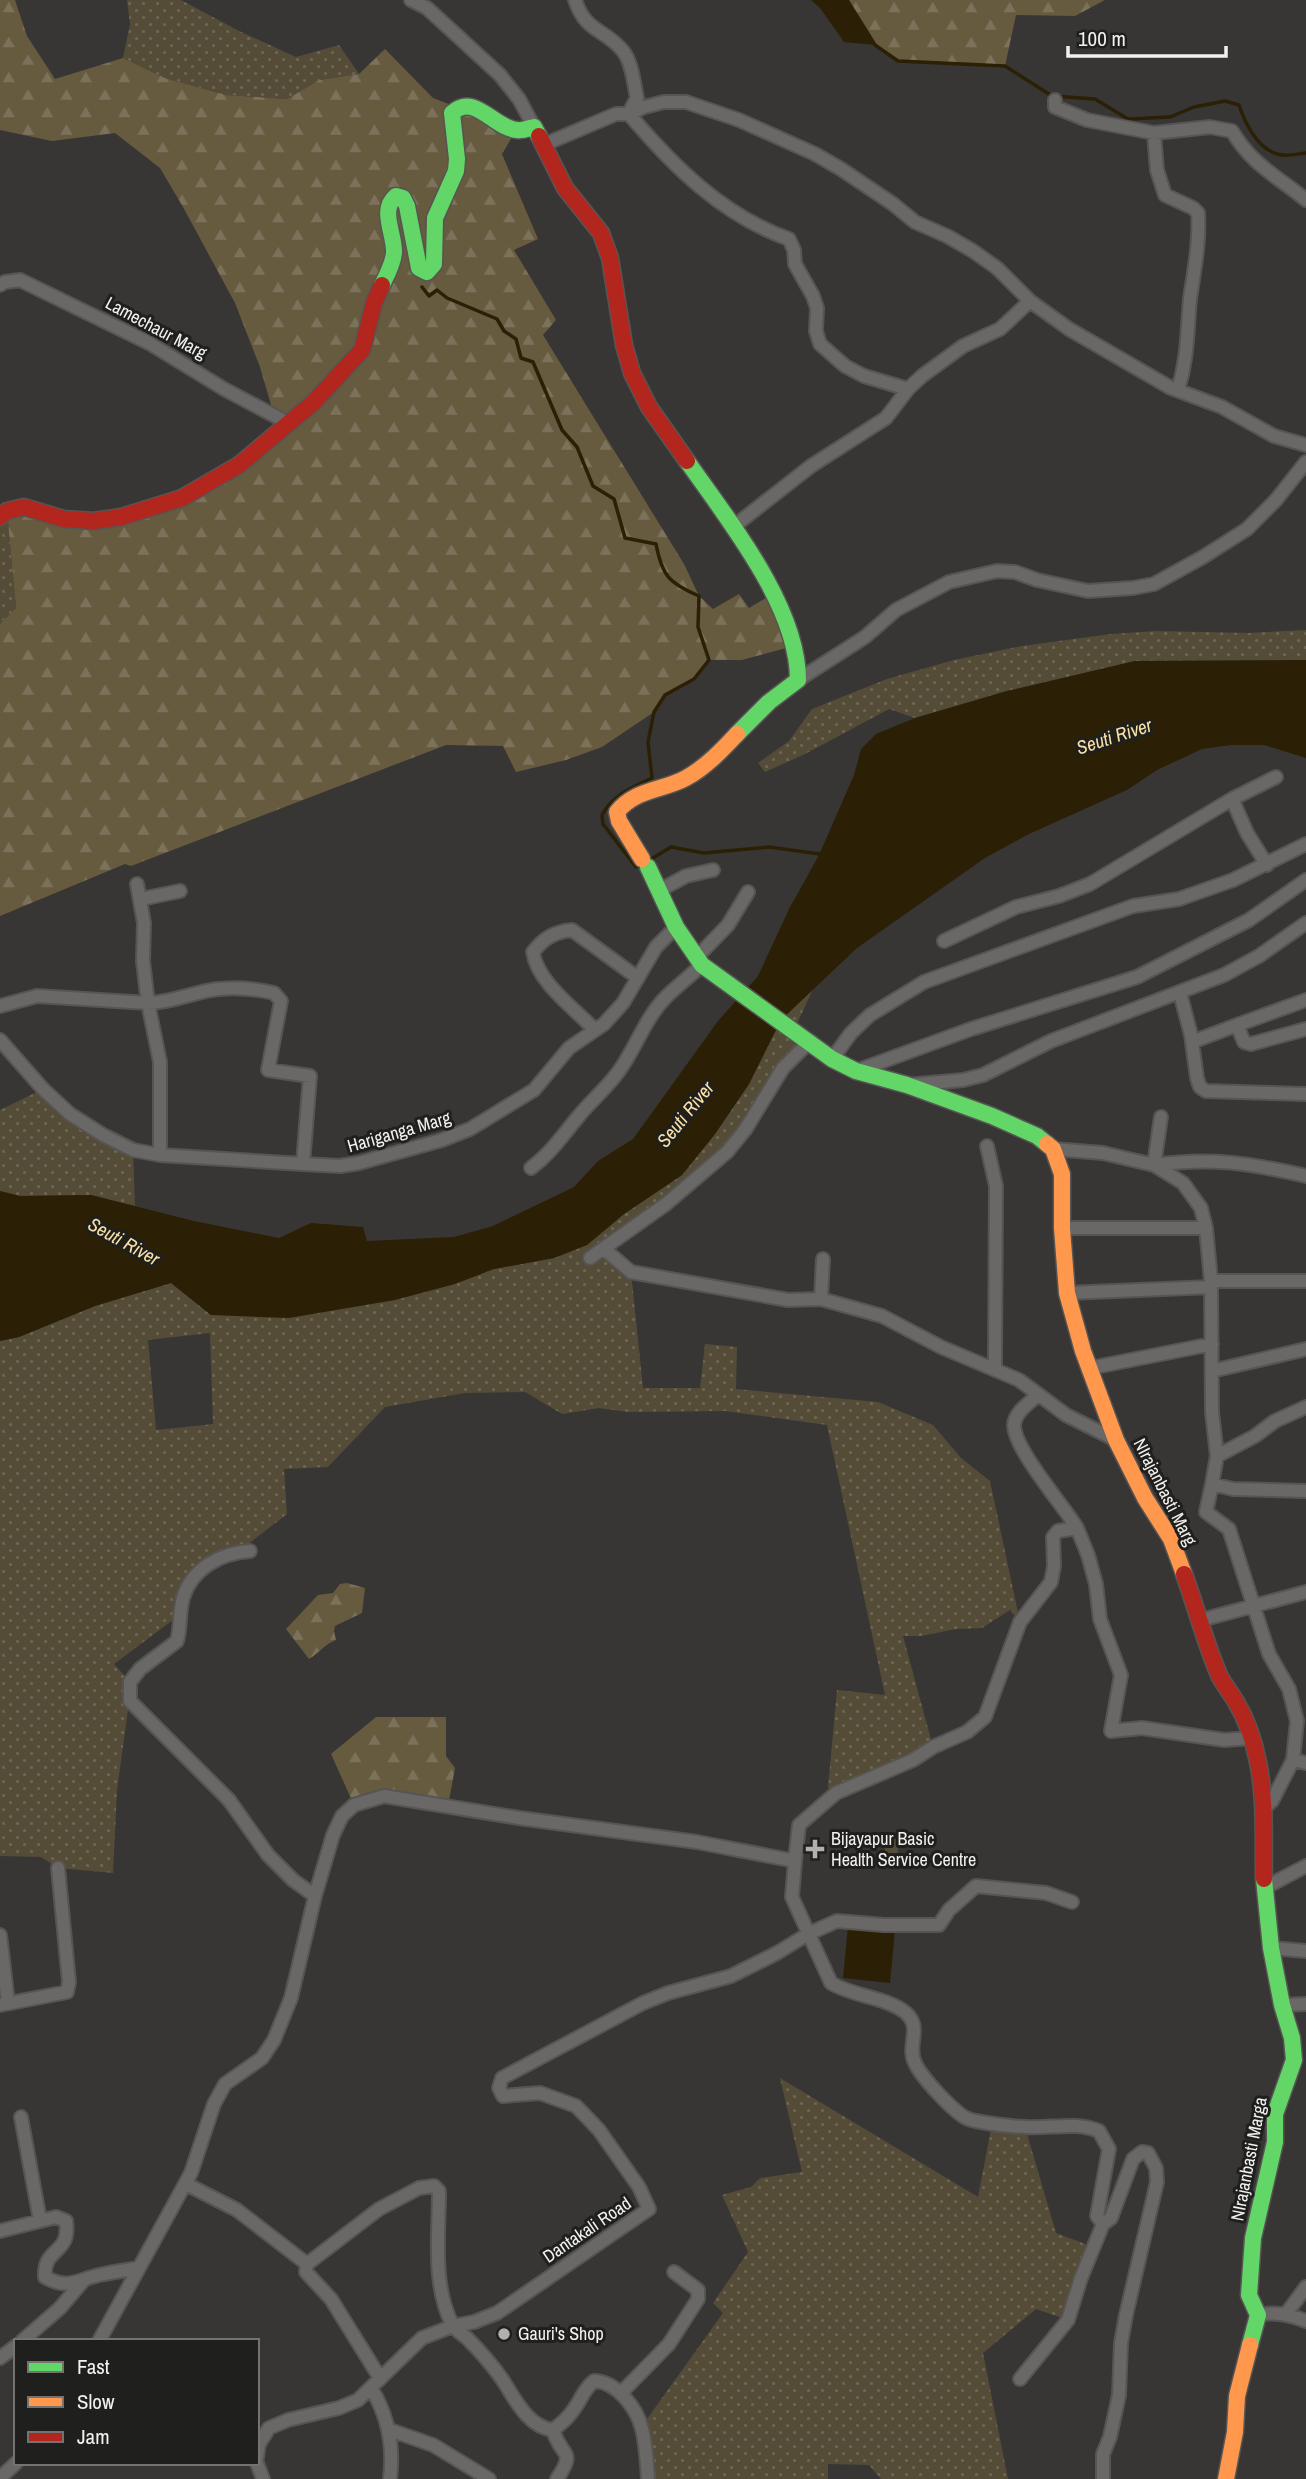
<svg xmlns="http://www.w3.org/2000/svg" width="1306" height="2479" font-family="'Archivo Narrow',sans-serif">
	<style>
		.grass { fill: url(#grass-dots); fill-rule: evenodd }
		.forest { fill: url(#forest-firs) }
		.water { fill: #2b2006 }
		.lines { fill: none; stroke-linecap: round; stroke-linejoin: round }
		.stream { stroke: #2b2006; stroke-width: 3.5 }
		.street-casing { stroke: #565553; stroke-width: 16 }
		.fast-casing { stroke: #565553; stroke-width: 19 }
		.slow-casing { stroke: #565553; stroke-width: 19 }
		.jam-casing { stroke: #565553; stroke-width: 19 }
		.street { stroke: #696867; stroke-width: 12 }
		.fast { stroke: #63d668; stroke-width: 16 }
		.slow { stroke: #ff974d; stroke-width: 16 }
		.jam { stroke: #b3261e; stroke-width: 16 }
		.poi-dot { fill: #b1b0ad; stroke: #1f1f1d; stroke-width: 2.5 }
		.labels { text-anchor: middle; stroke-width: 6; stroke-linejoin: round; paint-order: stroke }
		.street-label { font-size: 18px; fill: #f2f1ee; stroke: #1f1f1d }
		.poi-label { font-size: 18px; fill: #f2f1ee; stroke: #1f1f1d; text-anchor: start }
		.water-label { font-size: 19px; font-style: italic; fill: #fae1a8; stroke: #1f1f1d }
	</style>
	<defs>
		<pattern id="grass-dots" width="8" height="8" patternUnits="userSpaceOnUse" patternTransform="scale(1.75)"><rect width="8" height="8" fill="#544c37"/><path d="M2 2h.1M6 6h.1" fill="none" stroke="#6d6654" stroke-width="1.8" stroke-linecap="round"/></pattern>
		<pattern id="forest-firs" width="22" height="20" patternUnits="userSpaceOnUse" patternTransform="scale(1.75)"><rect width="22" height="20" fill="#665a3f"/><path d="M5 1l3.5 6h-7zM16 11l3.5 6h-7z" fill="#7c725b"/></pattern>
	</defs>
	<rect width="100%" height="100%" fill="#383634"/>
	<!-- grass -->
	<path class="grass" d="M127,0H181L239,31L296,57L339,45L359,74L319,80L287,99L226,95L165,78L123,58L130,24Z
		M7,511L16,608L0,624V517Z
		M1306,630V660L1135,661L1007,691L915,718L889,709L805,754L765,772L758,763L789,741L812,709L887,679L954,660L1022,646L1111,634L1157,631L1248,633Z
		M813,989L794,1030L810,1041L745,1130L605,1249L631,1272L643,1388H700L705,1344L737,1347L736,1389L878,1402L933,1425L961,1458L990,1481L1020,1622L1010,1610L982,1628L956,1629L921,1636H903L933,1747L836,1793L828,1788L837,1690L885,1695L827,1425L725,1411L628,1412L599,1408L562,1414L525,1392L465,1393L385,1407L328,1467L284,1469L287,1514L247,1545L192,1582L181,1614L114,1664L130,1682L129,1703L117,1790L113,1873L58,1868L41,1857L0,1856V1341L19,1337L95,1306L171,1283L211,1315L494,1269L554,1258L587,1245L624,1214L682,1175L715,1134L749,1084L781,1020ZM210,1333L213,1424L156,1430L148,1340Z
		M43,1089L133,1150L135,1206L91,1195L20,1196L0,1191V1110Z
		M885,1838H898V1853H885Z
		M780,2078L978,2197L992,2124L1025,2127L1056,2233L1093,2247L1068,2320L1036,2309L983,2353L1008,2479H881L869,2465L828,2464V2479H648L642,2426L723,2313L713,2303L748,2252L722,2195L751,2187L760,2178L802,2172Z"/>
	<!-- forest -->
	<path class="forest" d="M0,0H15L27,36L55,79L123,58L165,78L226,95L287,99L319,80L359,74L385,49L433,98L516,130L502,154L538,239L514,250L556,320L543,335L684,564L699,596L713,609L739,594L749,608L774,593L794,646L742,660H709L694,679L665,695L654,712L602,747L566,760L516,772L503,746L446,745L131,866L125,864L0,916V624L16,608L7,511L94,521L182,498L289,424L274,415L260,367L235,303L183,207L160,168L115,133L52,141L0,130Z
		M847,0H1105L1075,16L1016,15L1005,66L898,61L873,43Z
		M347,1583L365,1588L362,1613L335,1626L334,1631L336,1640C325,1644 319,1653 309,1659L286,1629L318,1595L333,1593L340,1584Z
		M376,1717H446V1756L455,1768L448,1806L384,1796L354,1805L331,1754Z"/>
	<!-- water -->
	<path class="water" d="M811,0H847L875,45L844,42L820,8Z
		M1306,660V758L1264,745H1231L1202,749L1157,770L1127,790L1029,834L985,858L857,948L781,1020L749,1084L715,1134L682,1175L624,1214L587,1245L554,1258L494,1269L455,1284L395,1300L289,1318L211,1315L171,1283L95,1306L19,1337L0,1341V1191L20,1196L91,1195L194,1221L279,1238L311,1223L363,1227L367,1241L454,1237L493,1226L574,1187L598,1161L633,1139L718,1021L758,976L789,909L819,855L854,775L861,749L876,734L915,718L1007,691L1135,661Z
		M848,1926L895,1930L890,1983L843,1978Z"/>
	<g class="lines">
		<!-- stream -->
		<path class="stream" d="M847,0L875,45L898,61L1005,66L1052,96L1095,99L1128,119L1170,117L1194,107L1225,101L1239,105C1245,123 1257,148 1277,154C1285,157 1297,154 1306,153
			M422,287L429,296L437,290L447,298L497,319L504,331L516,339L521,358L533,362L562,430L577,447L593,486L614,499L625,538L656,544C662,576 669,583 699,596L698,627L709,660L694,679L665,695L654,712L648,742L652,778C631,788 613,795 602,815L603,824L636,867L641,864
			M648,861L671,847L704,853L769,847L820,854"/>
		<!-- street casing -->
		<g class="street-casing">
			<path id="street" d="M411,0L427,8L500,75L519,99L534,127
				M575,0C586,33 604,28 623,51C632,62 634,84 637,98L629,113
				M1055,100V107L1087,120L1154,133L1210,127L1232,131C1252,165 1277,176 1306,200
				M629,114C673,166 723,216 789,239L794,250L795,264L813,296L817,308L816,331L820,344L845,366L864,376L908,389
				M1154,133L1157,170L1165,195L1193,208L1198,213C1200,242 1194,271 1190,299C1187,333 1188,357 1178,390
				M543,145L616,114H629L644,107L664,102H686L739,120L815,154L841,169L893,204L915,222L947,236L973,251L997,268L1030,301L1069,329L1171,388L1222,407L1274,436L1306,445
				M0,285L5,282L20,280L149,343L224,389L290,424
				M733,527L811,466L886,418L908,389L922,376L963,346L1000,329L1030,301
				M798,680L865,637L896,610L949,582L997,571L1015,572L1037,580L1088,591L1133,588L1154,584L1203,557L1247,529L1276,500L1306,462
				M1232,799L1247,833L1267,865
				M137,884L144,923L143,961L148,1003L160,1062V1155
				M660,890L686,876L713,870
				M141,899L180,891
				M944,941L1016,907L1059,896L1090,884L1232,799L1276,777
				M697,957L728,925L748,892
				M1180,993L1191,1035L1197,1078L1200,1087L1206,1091L1306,1094
				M0,1006L37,996L148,1003C173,1003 195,991 219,989C238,987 256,989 274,993L281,1001L268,1070L310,1076L303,1164
				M1237,1025L1306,1000
				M595,1030C574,1008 537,982 533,952C544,938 554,932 572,930L638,978
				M0,1040L43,1089L70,1114L103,1135L133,1150L160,1155L303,1164L340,1166L359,1163L442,1140L470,1129L534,1090L569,1048L604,1024L623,1003L656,947L676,927
				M1192,1042L1237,1025L1244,1042L1251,1044L1306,1029
				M832,1059L851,1033L870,1015L924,982L1133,906L1179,899L1233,880L1306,844
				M856,1071L971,1029L1137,977L1249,920L1306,880
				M908,1085L963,1080L983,1075L1051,1041L1224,975L1259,956L1306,923
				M1161,1117L1154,1165C1210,1157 1250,1163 1306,1176
				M987,1146L996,1186L995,1368
				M1053,1149L1103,1153L1154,1165L1183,1183L1201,1208L1206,1228L1211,1281L1212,1412L1217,1456L1212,1484L1233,1489L1306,1491
				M531,1168C551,1153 562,1136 578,1117C592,1099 611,1085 623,1065C638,1042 647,1016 666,997C677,986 690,976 702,965
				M1062,1228H1206
				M604,1249L631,1272L788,1300L821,1299L882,1316L941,1347L1019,1380L1066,1415L1116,1440
				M590,1258L666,1204L727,1152L745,1130L783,1068L810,1041
				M1211,1281H1306
				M1067,1293L1211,1287
				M821,1299L823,1259
				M1090,1368L1212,1344
				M1212,1371L1306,1349
				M1217,1456L1255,1436L1275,1421L1306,1407
				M1212,1484L1206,1512L1229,1529L1269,1654L1289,1689L1297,1721L1293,1760
				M1077,1528L1088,1555L1096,1584L1100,1619L1121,1675L1111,1731L1142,1728L1224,1740L1252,1738
				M250,1551C221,1553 192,1568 183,1598C179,1612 181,1627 177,1641L140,1669L130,1682V1701L229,1800L268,1855L293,1880L315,1896
				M1201,1620L1306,1592
				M1263,1809L1272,1801L1293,1760L1306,1763
				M795,1861L799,1825L836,1793L913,1760L933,1747L967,1732L985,1717L1020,1622L1051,1582L1054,1566L1053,1537L1058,1531L1077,1528C1063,1505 1014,1449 1014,1425C1015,1412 1029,1403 1038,1395
				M1264,1888L1306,1866
				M0,1935L8,2003
				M1271,1948L1306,1951
				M0,2005L67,1992L69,1982L58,1868
				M1282,2005L1306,2004
				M21,2117L40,2220
				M186,2184L237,2210L307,2264
				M0,2231L56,2217L66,2221C71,2256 43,2246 45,2277C67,2290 78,2280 99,2275C113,2272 126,2270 139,2268
				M1286,2314L1306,2287
				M1258,2315C1275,2311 1290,2315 1306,2321
				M22,2341L60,2308L83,2281
				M99,2341L191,2173L214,2104L225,2084L262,2058L274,2040L291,1998L315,1896L333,1835L342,1816L354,1805L384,1796L519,1818L697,1842L795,1861L792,1897L831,1983C854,1997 887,1997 906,2013C923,2028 906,2046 915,2063C921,2077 953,2111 966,2118C972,2121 981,2122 987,2123C1000,2125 1013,2127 1025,2127C1051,2129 1075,2121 1099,2131L1109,2149L1097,2216L1103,2224L1111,2218L1133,2159L1142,2152L1148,2153L1156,2168L1157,2182L1126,2315L1121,2343L1119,2395L1110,2437L1103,2454V2479
				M0,2358L16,2346
				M380,2378L331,2299L306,2272L307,2264L379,2209L419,2188L434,2186L439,2191C439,2234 432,2284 452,2324C455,2330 462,2334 467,2338C480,2351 492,2365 502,2379C515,2399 528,2427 553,2430C561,2424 569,2417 574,2409C582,2398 584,2389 594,2381C616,2381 637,2408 642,2429C646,2445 647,2462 648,2479
				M1020,2379L1068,2320L1081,2278L1103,2224
				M371,2388C389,2417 394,2446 390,2479
				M621,2393L669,2344L698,2299V2290L674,2272
				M390,2430L433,2445L489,2479
				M553,2430C561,2458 577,2449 557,2479
				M257,2457L259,2444L269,2428L288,2420L339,2408L358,2400L422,2338L453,2326L474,2322L497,2313L649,2209L639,2187L599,2130L576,2106L540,2093L503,2096L499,2088L502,2078L643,2003L668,1993L731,1976L777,1953L808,1934L837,1921L884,1925H939L949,1910L976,1886L1046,1893L1072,1902
				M257,2463L263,2479
				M0,2478L16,2463"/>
		</g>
		<!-- fast casing -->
		<g class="fast-casing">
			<path id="fast" d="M382,285C387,275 393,264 394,253C395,234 379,210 396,196L403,198L407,206L419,268L427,272L434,264L435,218L456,171L457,159L452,113C475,92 493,128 517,130C523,131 529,128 534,127L539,136
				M687,461C728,520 798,606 798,680L769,702L737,734
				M648,867L676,927L702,965L832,1059L856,1071L907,1085L992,1116L1037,1136L1047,1144
				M1250,2345L1258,2315L1249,2295L1253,2238L1275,2142V2114L1294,2060L1292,2038L1282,2005L1271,1948L1264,1879"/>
		</g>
		<!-- slow casing -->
		<g class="slow-casing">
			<path id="slow" d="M642,859L619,821L617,812C635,789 662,791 686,778C706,767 722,750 737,734
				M1047,1144L1053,1149L1062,1174V1228L1067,1293L1083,1351L1116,1440L1145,1498L1171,1539L1184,1574
				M1226,2479L1235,2432L1237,2396L1250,2345"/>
		</g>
		<!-- jam casing -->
		<g class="jam-casing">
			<path id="jam" d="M539,136L565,188L601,233L610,258L624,345L632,373L649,407L687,461
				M0,517L7,511L24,507L64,519L94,521L121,517L182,498L239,465L314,402L362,350L374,303L382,285
				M1184,1574C1196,1607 1205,1642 1219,1675C1224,1685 1231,1693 1236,1702C1247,1720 1254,1742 1258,1762C1266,1800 1263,1841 1264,1879"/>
		</g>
		<!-- street -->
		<use href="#street" class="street"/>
		<!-- fast -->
		<use href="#fast" class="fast"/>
		<!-- slow -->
		<use href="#slow" class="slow"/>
		<!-- jam -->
		<use href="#jam" class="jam"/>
	</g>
	<!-- markers -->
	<g class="poi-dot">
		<path d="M811.5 1838.5h7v7h7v7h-7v7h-7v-7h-7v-7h7z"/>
		<circle cx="504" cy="2334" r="7"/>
	</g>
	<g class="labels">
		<!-- street labels -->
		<g class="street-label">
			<text transform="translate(156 328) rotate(28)" y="6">Lamechaur Marg</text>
			<text transform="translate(399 1132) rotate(-16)" y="6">Hariganga Marg</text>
			<text transform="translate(1165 1492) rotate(63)" y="6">NIrajanbasti Marg</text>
			<text transform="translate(1249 2159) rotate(-79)" y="6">NIrajanbasti Marga</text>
			<text transform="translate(587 2230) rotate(-34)" y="6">Dantakali Road</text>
		</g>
		<!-- poi labels -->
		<g class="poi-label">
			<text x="831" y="1845">Bijayapur Basic<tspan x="831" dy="21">Health Service Centre</tspan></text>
			<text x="518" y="2340">Gauri's Shop</text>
		</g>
		<!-- water labels -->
		<g class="water-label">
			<text transform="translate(1114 736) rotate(-18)" y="7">Seuti River</text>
			<text transform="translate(685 1114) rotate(-51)" y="7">Seuti River</text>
			<text transform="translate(124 1241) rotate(29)" y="7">Seuti River</text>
		</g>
	</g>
	<!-- legend -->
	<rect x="14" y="2339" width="245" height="126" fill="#1f1f1d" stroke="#737371" stroke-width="2"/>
	<rect x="28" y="2362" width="35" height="10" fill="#63d668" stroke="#737371" stroke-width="2"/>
	<text x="77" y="2374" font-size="21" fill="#f2f1ee">Fast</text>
	<rect x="28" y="2397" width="35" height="10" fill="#ff974d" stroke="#737371" stroke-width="2"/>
	<text x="77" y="2409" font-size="21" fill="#f2f1ee">Slow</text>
	<rect x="28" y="2432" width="35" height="10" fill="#b3261e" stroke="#737371" stroke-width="2"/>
	<text x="77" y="2444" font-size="21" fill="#f2f1ee">Jam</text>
	<!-- scale -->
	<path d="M1068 46v10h158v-10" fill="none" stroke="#f2f1ee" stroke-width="3.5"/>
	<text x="1078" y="46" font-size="21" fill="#f2f1ee" stroke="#1f1f1d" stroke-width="5" paint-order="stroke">100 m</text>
</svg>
